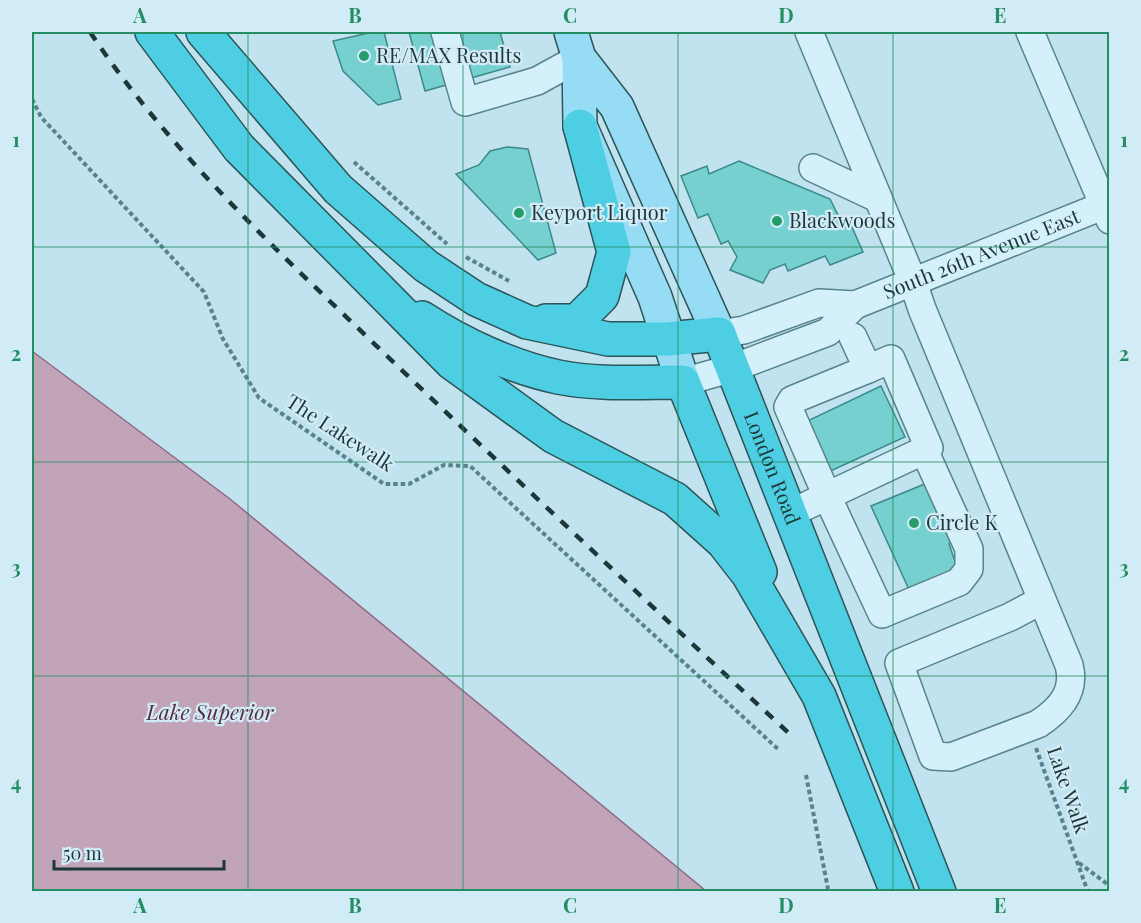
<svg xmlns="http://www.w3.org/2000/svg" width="1141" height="923" font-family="'Playfair Display',serif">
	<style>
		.water { fill: #c2a4b9; stroke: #906a84; stroke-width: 1.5 }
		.building { fill: #75d0cf; stroke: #3c8a88; stroke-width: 1.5 }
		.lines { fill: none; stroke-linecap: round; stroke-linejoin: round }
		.minor-casing { stroke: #57848a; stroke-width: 30 }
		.major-casing { stroke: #2c5557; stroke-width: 36 }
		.highway-casing { stroke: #2c5557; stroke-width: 36 }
		.path { stroke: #57848a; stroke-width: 4; stroke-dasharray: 4.5 3; stroke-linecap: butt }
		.minor { stroke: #d4f0fa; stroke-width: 27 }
		.major { stroke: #96dcf5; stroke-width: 33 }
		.highway { stroke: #4dcee3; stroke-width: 33 }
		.rail { stroke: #1d3739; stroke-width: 4.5; stroke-dasharray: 10 10; stroke-linecap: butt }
		.grid { fill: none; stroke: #248d62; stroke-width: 1.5; stroke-opacity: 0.55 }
		.poi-dot { fill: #259c69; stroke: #d1ecf7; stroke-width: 2 }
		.labels { text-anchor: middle; stroke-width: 4.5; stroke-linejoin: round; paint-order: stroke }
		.poi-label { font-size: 20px; fill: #1d3739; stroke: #d1ecf7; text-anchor: start }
		.street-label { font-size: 20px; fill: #1d3739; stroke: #d1ecf7 }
		.water-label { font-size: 21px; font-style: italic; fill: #592b41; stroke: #d1ecf7 }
		.neatline { fill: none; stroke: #248d62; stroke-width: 2 }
		.grid-label { font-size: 20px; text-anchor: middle; font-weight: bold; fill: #248d62 }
	</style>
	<rect width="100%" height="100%" fill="#c1e3f0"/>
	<!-- water -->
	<path class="water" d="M32,351L230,499L706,891H32Z"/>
	<!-- building -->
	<path class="building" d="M373,32H384L401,99L378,105L343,71L333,41Z
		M409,32H500L510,67L425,91Z
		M507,147L528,149L556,253L538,260L456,174L479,165L490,151Z
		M739,161L830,199L844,227L851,225L863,252L830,265L825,256L788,271L785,264L770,270L763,283L730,270L737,257L728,241L721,244L708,214L698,218L681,176L707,166L709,174Z
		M881,386L905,437L824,474L801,424Z
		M932,481L957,540L949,544L959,573L911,594L871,506Z"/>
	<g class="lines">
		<!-- minor casing -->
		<g class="minor-casing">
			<g id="minor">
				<path d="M445,32L465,102L537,81L579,58"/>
				<path d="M809,32L913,282L922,309L1069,665C1076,692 1060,710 1038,724L951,757L933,756L899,663L1010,617L1042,600"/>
				<path d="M1030,32L1110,220"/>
				<path d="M813,168L877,198"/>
				<path d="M719,334L744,330L819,303L855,305"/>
				<path d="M868,369L891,359L929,448L827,496L882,614L959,582L969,569V549L924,450"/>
				<path id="s1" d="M683,382L733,368L828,332L855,305L1110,203"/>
				<path d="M789,514L827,496L788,407L792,400L868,369L853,337"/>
			</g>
		</g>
		<!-- major casing -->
		<g class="major-casing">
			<path id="major" d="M571,32L579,58L580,126L655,297L683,382
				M579,58L617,107L719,334"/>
		</g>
		<!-- highway casing -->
		<g class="highway-casing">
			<g id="highway">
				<path d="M152,32L239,148L452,363L553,436L675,499L723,542L748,574L819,696L897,892"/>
				<path id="s2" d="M203,32L338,189L426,266L476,299L527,322L608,339H668L719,334L939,892"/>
				<path d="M422,318C462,344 511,367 558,377C598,385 642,382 683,382L760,572"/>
				<path d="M546,321H577L602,296L614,252L580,126"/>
			</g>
		</g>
		<!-- path -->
		<path class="path" d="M32,99L41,117L204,292L223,339L259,398L384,484H409L444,465L470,466L779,750
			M354,162L447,244
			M466,257L509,281
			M1036,748L1088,892
			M806,775L828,889
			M1079,863L1110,886"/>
		<!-- minor -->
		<use href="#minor" class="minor"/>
		<!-- major -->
		<use href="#major" class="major"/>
		<!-- highway -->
		<use href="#highway" class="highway"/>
		<!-- rail -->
		<path class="rail" d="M90,32C172,155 281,254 387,356C521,484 655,610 792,736"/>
	</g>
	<!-- grid -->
	<path class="grid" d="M248,32V892M463,32V892M678,32V892M893,32V892M32,247H1110M32,462H1110M32,676H1110"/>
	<!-- markers -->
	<g class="poi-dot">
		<circle cx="364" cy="56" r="6"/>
		<circle cx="519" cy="213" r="6"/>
		<circle cx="777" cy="221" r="6"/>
		<circle cx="914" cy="523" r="6"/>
	</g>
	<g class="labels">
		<!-- poi labels -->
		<g class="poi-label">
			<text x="376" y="63">RE/MAX Results</text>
			<text x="531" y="220">Keyport Liquor</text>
			<text x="789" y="228">Blackwoods</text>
			<text x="926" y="530">Circle K</text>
		</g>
		<!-- street labels -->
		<g class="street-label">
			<text dy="7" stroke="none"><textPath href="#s1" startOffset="328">South 26th Avenue East</textPath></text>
			<text transform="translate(340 433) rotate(33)" y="7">The Lakewalk</text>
			<text dy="7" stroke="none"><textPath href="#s2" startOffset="778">London Road</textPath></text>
			<text transform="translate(1068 790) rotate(71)" y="7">Lake Walk</text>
		</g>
		<!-- water labels -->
		<g class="water-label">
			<text x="210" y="720">Lake Superior</text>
		</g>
	</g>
	<!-- border -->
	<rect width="1141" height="923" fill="none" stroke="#d1ecf7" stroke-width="66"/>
	<!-- scale -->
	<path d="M54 860v9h170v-9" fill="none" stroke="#1d3739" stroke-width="3"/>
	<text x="63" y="860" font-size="18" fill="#1d3739" stroke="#d1ecf7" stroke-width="4.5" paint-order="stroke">50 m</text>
	<rect x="33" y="33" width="1075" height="857" class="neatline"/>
	<g class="grid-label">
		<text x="140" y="23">A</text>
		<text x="355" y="23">B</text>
		<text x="570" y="23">C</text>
		<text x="786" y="23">D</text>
		<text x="1000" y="23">E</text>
		<text x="16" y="147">1</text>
		<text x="1124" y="147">1</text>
		<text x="16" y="361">2</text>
		<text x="1124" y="361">2</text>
		<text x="16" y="575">3</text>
		<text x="1124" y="575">3</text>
		<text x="16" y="790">4</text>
		<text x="1124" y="790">4</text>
		<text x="140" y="913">A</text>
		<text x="355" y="913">B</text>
		<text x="570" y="913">C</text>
		<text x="786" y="913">D</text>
		<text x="1000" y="913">E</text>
	</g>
</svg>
